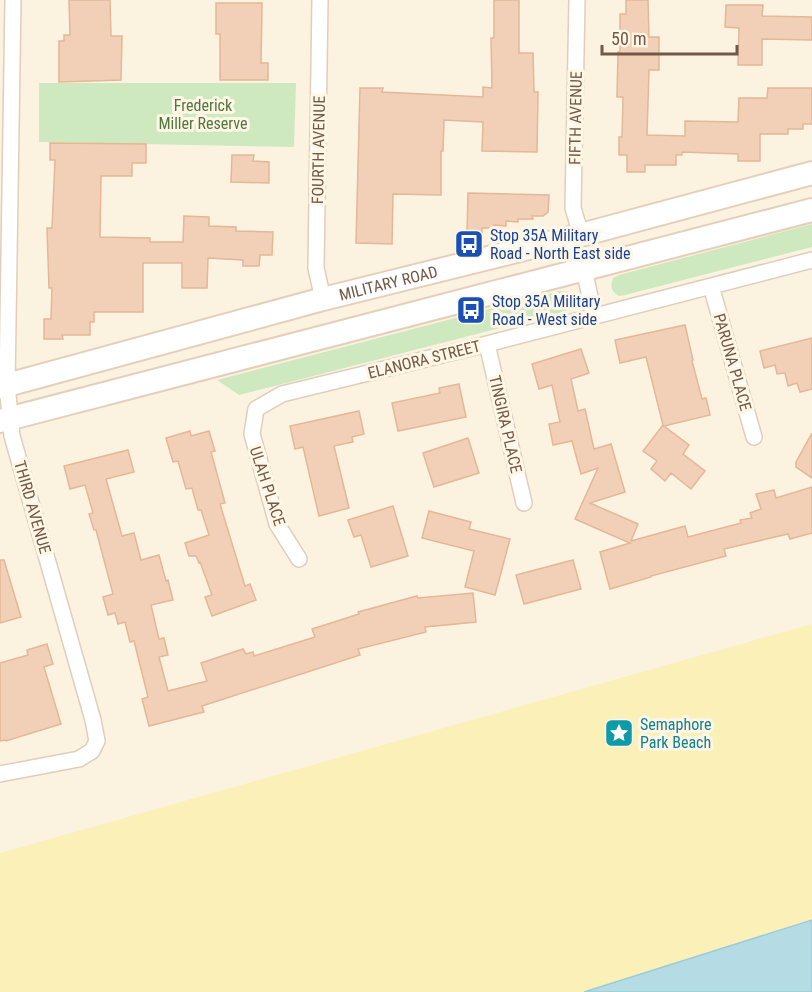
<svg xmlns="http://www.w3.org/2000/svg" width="812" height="992" font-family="'Roboto Condensed',sans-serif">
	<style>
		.green { fill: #cee9bf }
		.sand { fill: #fcf0b9 }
		.water { fill: #b5dce5; stroke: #9bccd7; stroke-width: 1.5 }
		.building { fill: #f2d0b7; stroke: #e4b797; stroke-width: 1.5 }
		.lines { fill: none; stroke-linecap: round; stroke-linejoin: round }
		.street-casing { stroke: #e0cebc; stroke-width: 18 }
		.secondary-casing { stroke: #e5cfba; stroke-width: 26 }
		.street { stroke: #fff; stroke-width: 15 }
		.secondary { stroke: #fff; stroke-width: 22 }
		.labels { text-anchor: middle; stroke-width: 6; stroke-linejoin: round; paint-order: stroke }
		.park-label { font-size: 16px; fill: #4e7840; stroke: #fff6e6 }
		.street-label { font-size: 16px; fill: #725847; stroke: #fff6e6 }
		.transit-label { font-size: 16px; fill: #164399; stroke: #fff6e6; text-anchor: start }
		.culture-label { font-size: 16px; fill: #0d838f; stroke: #fff6e6; text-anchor: start }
	</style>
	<rect width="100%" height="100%" fill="#fcf2e0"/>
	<!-- green -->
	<path class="green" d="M39,83H296L294,147L39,142Z
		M812,224V247L625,295L619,296C611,291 610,287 613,278L619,275Z
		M559,291L568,292L573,297L572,305L566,311L239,395L217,380Z"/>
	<!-- sand -->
	<path class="sand" d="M812,624V919L584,992H0V853Z"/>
	<!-- water -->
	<path class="water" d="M812,920V992H584Z"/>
	<!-- building -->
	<path class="building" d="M69,0H110L111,36H122L121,80L59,82V41H64V35H70Z
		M494,0H519V53H533L534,92H538L537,152L482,151L483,122L444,120L443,151H441V195L393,194L392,244L356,243L360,88H383L382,92L483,97V87L492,88L491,38H494Z
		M626,0H648L649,37H659V70H649L647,135L685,136V121L738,122L739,98H767L768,88H812V124H803V129H788V134H760V161H738V154L682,152V155H676V165H645V172H627V155H619V137H622L623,97H617L618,52H620V14H626Z
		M216,3H262L261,63H268V80H220V34H216Z
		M726,5H763L762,16L812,17V40L762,39V65H738L739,28L725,27Z
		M50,143L146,144V163H132V176H101L100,237L150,238V242H183L184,216L209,217V226L236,227V231L273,232L272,255H260L259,266H243V260L208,258L207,288H182V263H143V312H94V322H90V335H62L63,339H44V319H51L52,288H49L47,228H52L55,160H50Z
		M232,155H254L253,161L269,162V183L231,182Z
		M468,193L549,195L548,212L543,216H532L533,219H518V222L506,221V226L494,225V228H482V233L467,232Z
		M685,325L693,360L692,361L702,399L706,398L710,415L664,426L689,445L683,454L705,471L691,489L671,473L665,481L651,469L657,461L643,451L663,425L646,357L620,363L615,340Z
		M812,338V389L800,392L797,383L788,386L785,373L777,374L775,365L764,368L760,351Z
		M581,349L589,373L571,379L578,411L585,409L594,449L611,444L625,492L590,503L638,524L631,541L685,526L688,537L741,523L740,520L752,518L750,513L761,509L756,494L774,490L776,498L812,487V533L790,539L788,534L724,549L726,556L651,576V577L610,589L600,552L630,543L575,519L598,468L581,474L572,441L553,445L549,424L560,422L552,385L539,389L532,364Z
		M459,384L466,417L398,431L392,403L440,393L439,388Z
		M359,411L364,434L352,437L353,442L334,446L349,508L319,516L303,447L295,449L290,426Z
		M190,431L191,436L209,431L215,451L211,452L225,503L220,504L245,586L250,584L256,600L212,616L205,597L212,595L200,562L199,563L196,556H189L185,543L209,535L201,510H198L192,488L186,489L178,461L173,462L166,438Z
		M812,433V478L796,467V462Z
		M468,438L479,473L434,487L423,453Z
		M128,450L134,472L106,479L122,536L134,533L141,560L159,555L166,581L168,580L173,600L151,605L159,639L164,638L168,655L159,657L168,691L207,681L201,663L243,649L246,654L253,652L254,656L315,637L312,629L359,614L358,612L417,596L418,598L473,593L476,622L425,627L426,632L358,649L360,655L202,706L204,712L149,726L142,699L148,697L134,641L130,642L125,622L118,624L115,613L108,615L103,597L113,594L96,530H94L89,514L93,513L85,485L70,489L64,466Z
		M393,506L408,556L371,567L361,535L354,537L348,520Z
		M429,511L471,522L469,529L510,539L495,595L465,587L474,551L422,538Z
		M0,560H4L21,617L0,623Z
		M573,560L581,589L524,604L516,575Z
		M47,644L53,664L44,667L61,724L6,741L5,740L0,741V663L28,655L27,650Z"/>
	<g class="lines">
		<!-- street casing -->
		<g class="street-casing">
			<path id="street" d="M320,0L316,268L323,299
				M577,0L573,208L581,235
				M584,269L594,315
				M711,286L754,437
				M487,344L524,503
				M299,559L277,524L252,434L256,409L282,394L487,344L812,260
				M0,774L79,759L92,751L97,741L93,720L12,436L7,385L13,0"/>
		</g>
		<!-- secondary casing -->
		<g class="secondary-casing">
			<g id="secondary">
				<path id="s1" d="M0,387L323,299L581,235L812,173"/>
				<path d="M0,421L812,210"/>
			</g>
		</g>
		<!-- street -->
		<use href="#street" class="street"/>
		<!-- secondary -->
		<use href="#secondary" class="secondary"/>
	</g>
	<!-- icons -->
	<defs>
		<g id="bus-square" transform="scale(1.5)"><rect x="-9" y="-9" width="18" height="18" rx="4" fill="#1a4fb4" stroke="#fff6e6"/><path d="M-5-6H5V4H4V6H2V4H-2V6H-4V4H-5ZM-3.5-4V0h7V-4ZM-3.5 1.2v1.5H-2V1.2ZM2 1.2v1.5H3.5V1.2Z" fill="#fff"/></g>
		<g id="sight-square" transform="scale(1.5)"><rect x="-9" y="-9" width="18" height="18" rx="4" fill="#0f9aa8" stroke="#fff6e6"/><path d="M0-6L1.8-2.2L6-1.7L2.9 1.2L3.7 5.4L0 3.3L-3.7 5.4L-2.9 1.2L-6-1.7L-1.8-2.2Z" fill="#fff"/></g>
	</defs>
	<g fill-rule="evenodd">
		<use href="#bus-square" x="469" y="244"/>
		<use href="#bus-square" x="471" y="310"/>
		<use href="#sight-square" x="619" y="733"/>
	</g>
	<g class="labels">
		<!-- park labels -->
		<g class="park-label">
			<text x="203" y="111">Frederick<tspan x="203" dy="18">Miller Reserve</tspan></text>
		</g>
		<!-- street labels -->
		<g class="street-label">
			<text transform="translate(575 118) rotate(-89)" y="6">FIFTH AVENUE</text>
			<text transform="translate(318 150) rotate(-89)" y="6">FOURTH AVENUE</text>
			<text dy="6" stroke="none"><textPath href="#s1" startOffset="402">MILITARY ROAD</textPath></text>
			<text transform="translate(424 359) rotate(-14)" y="6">ELANORA STREET</text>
			<text transform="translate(733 362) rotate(74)" y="6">PARUNA PLACE</text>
			<text transform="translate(506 424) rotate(77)" y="6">TINGIRA PLACE</text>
			<text transform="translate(268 486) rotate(72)" y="6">ULAH PLACE</text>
			<text transform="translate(33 507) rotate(74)" y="6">THIRD AVENUE</text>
		</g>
		<!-- transit labels -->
		<g class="transit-label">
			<text x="490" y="241">Stop 35A Military<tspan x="490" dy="18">Road - North East side</tspan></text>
			<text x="492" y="307">Stop 35A Military<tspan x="492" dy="18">Road - West side</tspan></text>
		</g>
		<!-- culture labels -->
		<g class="culture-label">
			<text x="640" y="730">Semaphore<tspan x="640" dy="18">Park Beach</tspan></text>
		</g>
	</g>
	<!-- scale -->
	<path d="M602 45v9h135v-9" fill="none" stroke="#725847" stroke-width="3"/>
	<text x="611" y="45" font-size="18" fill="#725847" stroke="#fff6e6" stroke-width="4.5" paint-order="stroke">50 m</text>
</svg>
